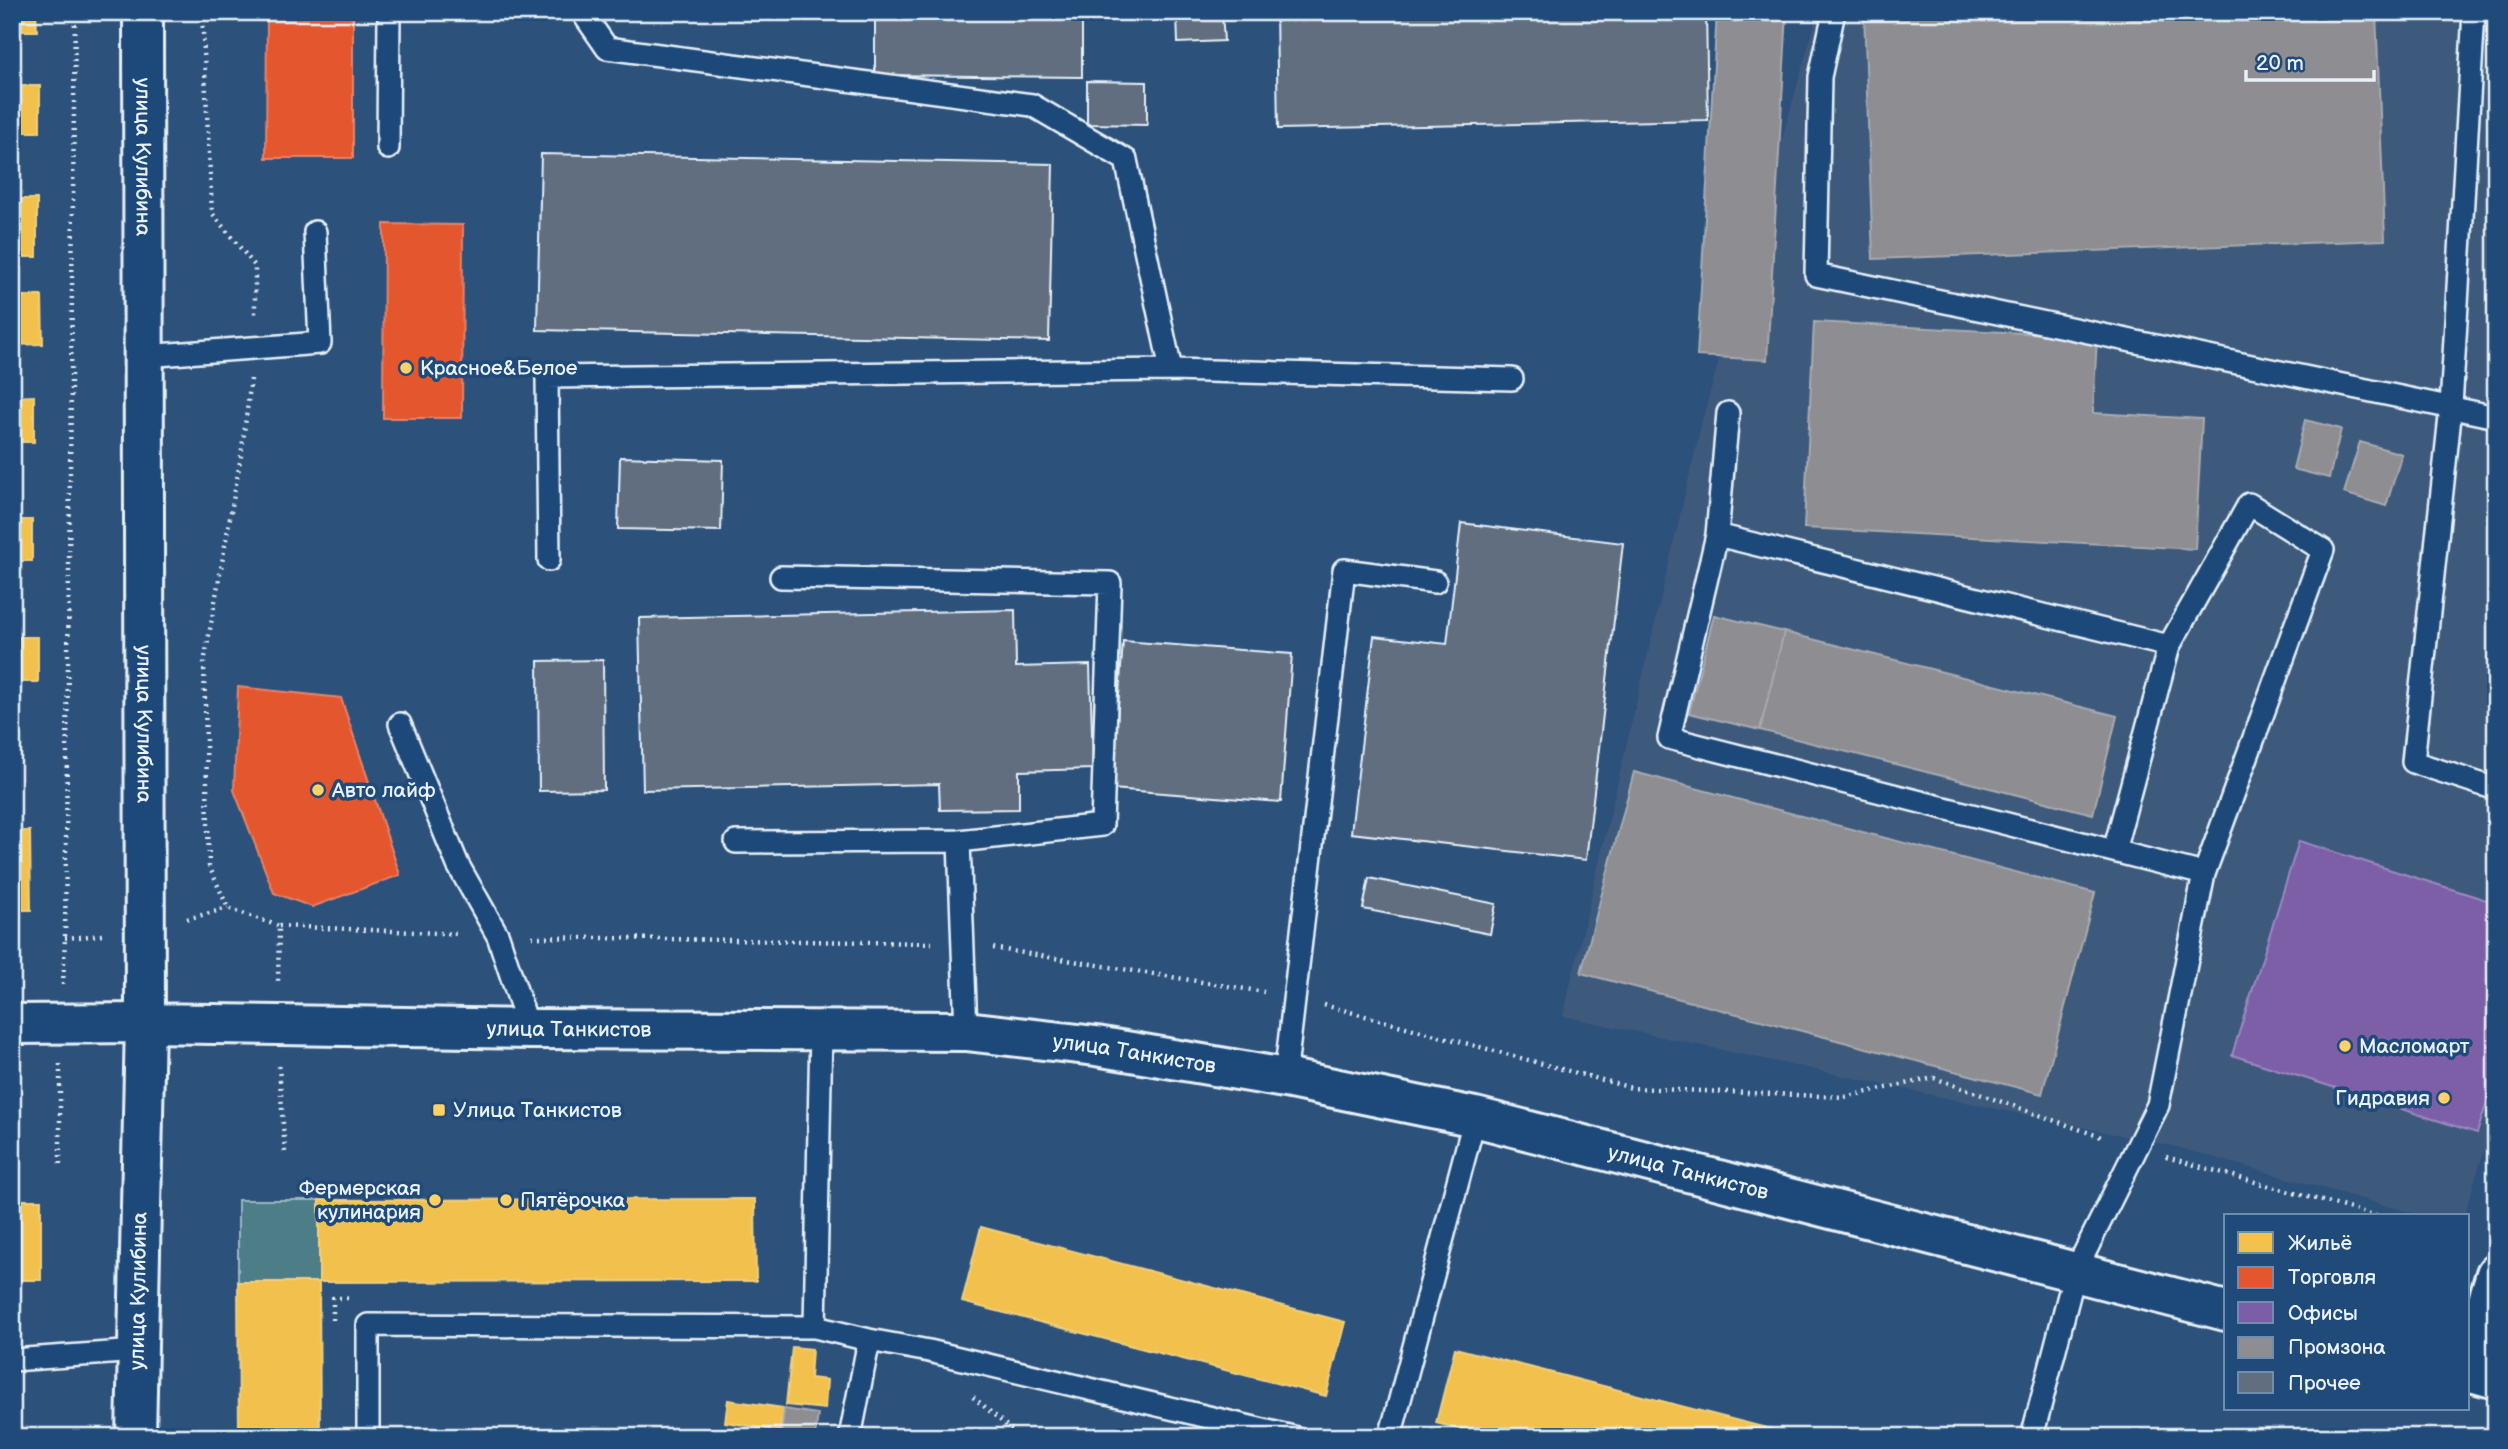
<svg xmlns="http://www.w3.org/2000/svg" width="2508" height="1449" font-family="'Balsamiq Sans',sans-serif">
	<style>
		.built { fill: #3c5a7c }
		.green { fill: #4d7d87; stroke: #9ab7c0; stroke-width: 2 }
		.homes { fill: #f2c14e; stroke: #efcf81; stroke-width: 2 }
		.shops { fill: #e4572e; stroke: #e5856b; stroke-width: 2 }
		.offices { fill: #7b5ea7; stroke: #9c8abf; stroke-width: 2 }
		.industry { fill: #8d8d92; stroke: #a8abb1; stroke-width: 2 }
		.building { fill: #606e80; stroke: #e8f1f8; stroke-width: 2 }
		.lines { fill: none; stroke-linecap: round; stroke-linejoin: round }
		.service-casing { stroke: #e8f1f8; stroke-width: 26 }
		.minor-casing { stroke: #e8f1f8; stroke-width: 44 }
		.tertiary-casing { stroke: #e8f1f8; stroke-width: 44 }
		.secondary-casing { stroke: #e8f1f8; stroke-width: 44 }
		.path { stroke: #e8f1f8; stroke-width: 4.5; stroke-dasharray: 2 5; stroke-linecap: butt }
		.service { stroke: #1f4a7a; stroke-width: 21 }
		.minor { stroke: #1f4a7a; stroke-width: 38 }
		.tertiary { stroke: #1f4a7a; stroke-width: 38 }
		.secondary { stroke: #1f4a7a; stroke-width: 38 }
		.poi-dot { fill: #ffd166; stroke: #1f4a7a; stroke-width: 2.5 }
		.labels { text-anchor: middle; stroke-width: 7; stroke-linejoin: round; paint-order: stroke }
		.street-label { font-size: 21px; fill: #e8f1f8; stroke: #1f4a7a }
		.poi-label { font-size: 21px; fill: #e8f1f8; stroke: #1f4a7a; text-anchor: start }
	</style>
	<rect width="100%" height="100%" fill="#2c517b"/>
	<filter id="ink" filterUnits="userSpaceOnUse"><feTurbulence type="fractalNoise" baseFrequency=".0143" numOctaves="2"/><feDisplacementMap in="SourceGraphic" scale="14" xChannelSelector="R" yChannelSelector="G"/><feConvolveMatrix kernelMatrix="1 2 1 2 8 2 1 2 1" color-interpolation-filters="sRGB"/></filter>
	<g filter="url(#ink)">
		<!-- built -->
		<path class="built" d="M1818,12H2496V1111L2464,1216H2423L2180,1148L1563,1016L1703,417Z"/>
		<!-- green -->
		<path class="green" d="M238,1200H319V1282H238Z"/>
		<!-- homes -->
		<path class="homes" d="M12,12H36L37,31H12Z
			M12,86H40V132H12Z
			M12,199H37V257H12Z
			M12,296H42L43,344L12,345Z
			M34,396V442H12V397Z
			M12,520H32V561H12Z
			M12,637H38V682H12Z
			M12,831H30L31,910H12Z
			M755,1199L756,1281L319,1282V1200Z
			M12,1200H41V1280H12Z
			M981,1227L1345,1322L1326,1396L962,1302Z
			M238,1282H319L320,1437H239Z
			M792,1347L812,1349L810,1378L827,1380L825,1409L786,1405Z
			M1455,1348L1802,1437H1491L1436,1423Z
			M728,1400L784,1408L780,1431L725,1422Z"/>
		<!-- shops -->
		<path class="shops" d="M267,12H353V158H266Z
			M384,224L463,225L462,418H383Z
			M238,687L341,698L400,875L312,907L274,893L234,790Z
			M1929,1431L1957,1437H1928Z"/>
		<!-- offices -->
		<path class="offices" d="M2299,841L2496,903V1074L2477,1133L2232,1055Z"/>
		<!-- industry -->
		<path class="industry" d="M1717,12L1787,13L1767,360L1697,356Z
			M1864,12H2376L2385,240L1873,259Z
			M1814,322L2097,337L2093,413L2202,419L2195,549L1804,528Z
			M2305,420L2341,429L2329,478L2293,469Z
			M2360,442L2402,454L2386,506L2344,493Z
			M1714,615L1784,632L1760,730L1689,713Z
			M1784,632L2117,716L2093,814L1760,730Z
			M1634,772L2095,893L2042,1094L1581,973Z
			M784,1409L818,1414L815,1437H781Z"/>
		<!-- building -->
		<path class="building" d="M875,12H1082V77L875,75Z
			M1276,12H1706L1708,120L1278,129Z
			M1222,13L1224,41L1178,43L1177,15Z
			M1087,81L1147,82V125L1087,124Z
			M541,154L1053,164L1049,341L537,330Z
			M620,457L723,460L721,531L618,529Z
			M1461,523L1623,543L1586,860L1351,833L1374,636L1447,644Z
			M1015,610L1016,667L1090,665L1093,769L1019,771V809L940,810L939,784L643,790L639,618Z
			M1123,641L1292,654L1281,802L1112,789Z
			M603,660L604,790L539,791L538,661Z
			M1369,878L1496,904L1490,934L1363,909Z"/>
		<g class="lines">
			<!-- service casing -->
			<g class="service-casing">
				<path id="service" d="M582,12L607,48L1032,105L1126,160L1171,370L1512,379
					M1834,12L1820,77L1816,275L2496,417
					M2474,12L2451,407L2413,762L2496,789
					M388,148L389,12
					M144,356L320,343L315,232
					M1728,413L1717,535L2169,646L2249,504L2323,550L2204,874L2158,1105L2075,1272L2032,1437
					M1717,535L1669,738L2204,874
					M549,560L547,377L1171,370
					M781,577L1110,583L1102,825L959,841
					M400,724L458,865L498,936L529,1029
					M736,842L959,841L966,1031
					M2114,851L2169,646
					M1285,1078L1344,570L1435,582
					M815,1327L821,1030
					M12,1360L137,1351
					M368,1437V1325L815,1327L869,1340L929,1351L1293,1437
					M850,1437L869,1340
					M1390,1437L1475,1117"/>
			</g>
			<!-- minor casing -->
			<g class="minor-casing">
				<path id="minor" d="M2468,1365L2496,1274"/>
			</g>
			<!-- tertiary casing -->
			<g class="tertiary-casing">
				<path id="tertiary" d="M12,1024L145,1023L136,1437"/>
			</g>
			<!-- secondary casing -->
			<g class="secondary-casing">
				<g id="secondary">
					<path id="s1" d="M143,12L145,1023L529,1029L966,1031L1096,1046L1285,1078L1475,1117L2226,1311"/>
					<path d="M2468,1371L2496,1379"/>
				</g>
			</g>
			<!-- path -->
			<path class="path" d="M202,12L212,213L255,266V314
				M251,379L241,456L204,663L209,866L228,908L279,926L278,984
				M187,919L228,908
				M279,926L460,934
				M532,937L932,943
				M65,938L103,935
				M993,948L1264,992
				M63,985L65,938L75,12
				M1324,1005L1632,1088L1844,1097L1934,1078L2104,1138
				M279,1066L285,1152
				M2166,1157L2376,1216
				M60,1164V1063
				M333,1320V1298H350
				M973,1397L1020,1437"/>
			<!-- service -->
			<use href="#service" class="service"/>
			<!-- minor -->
			<use href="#minor" class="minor"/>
			<!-- tertiary -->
			<use href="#tertiary" class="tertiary"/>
			<!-- secondary -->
			<use href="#secondary" class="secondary"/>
		</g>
	</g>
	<!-- markers -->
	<g class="poi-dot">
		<circle cx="406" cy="368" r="7"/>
		<circle cx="318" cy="790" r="7"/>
		<circle cx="2345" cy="1046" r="7"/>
		<circle cx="2444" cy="1098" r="7"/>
		<rect x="432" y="1103" width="14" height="14" rx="3.5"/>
		<circle cx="435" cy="1200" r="7"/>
		<circle cx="506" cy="1200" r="7"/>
	</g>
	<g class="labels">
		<!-- street labels -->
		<g class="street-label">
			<text dy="7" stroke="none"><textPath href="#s1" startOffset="145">улица Кулибина</textPath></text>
			<text dy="7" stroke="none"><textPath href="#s1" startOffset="712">улица Кулибина</textPath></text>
			<text dy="7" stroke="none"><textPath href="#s1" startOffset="1435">улица Танкистов</textPath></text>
			<text dy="7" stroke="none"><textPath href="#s1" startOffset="2002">улица Танкистов</textPath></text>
			<text dy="7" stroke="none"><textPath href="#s1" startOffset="2569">улица Танкистов</textPath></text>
			<text transform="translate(138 1291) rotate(-89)" y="7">улица Кулибина</text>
		</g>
		<!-- poi labels -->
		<g class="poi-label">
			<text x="420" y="375">Красное&amp;Белое</text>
			<text x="332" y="797">Авто лайф</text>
			<text x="2359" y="1053">Масломарт</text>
			<text x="2430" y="1105" text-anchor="end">Гидравия</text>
			<text x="453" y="1117">Улица Танкистов</text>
			<text x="421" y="1195" text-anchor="end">Фермерская<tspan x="421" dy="24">кулинария</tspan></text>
			<text x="520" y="1207">Пятёрочка</text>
		</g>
	</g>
	<!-- margin -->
	<rect width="2508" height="1449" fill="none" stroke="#1f4a7a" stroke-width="42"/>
	<rect x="21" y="21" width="2466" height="1407" fill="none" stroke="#e8f1f8" stroke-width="2.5" filter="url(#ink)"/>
	<!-- legend -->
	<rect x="2224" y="1214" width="245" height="196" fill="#1f4a7a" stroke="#6f8dac" stroke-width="2"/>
	<rect x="2238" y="1232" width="35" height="21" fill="#f2c14e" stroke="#6f8dac" stroke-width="2"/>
	<text x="2288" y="1250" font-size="21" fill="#e8f1f8">Жильё</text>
	<rect x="2238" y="1267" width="35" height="21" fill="#e4572e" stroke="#6f8dac" stroke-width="2"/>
	<text x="2288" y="1284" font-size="21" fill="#e8f1f8">Торговля</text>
	<rect x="2238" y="1302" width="35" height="21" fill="#7b5ea7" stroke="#6f8dac" stroke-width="2"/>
	<text x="2288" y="1320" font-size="21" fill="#e8f1f8">Офисы</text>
	<rect x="2238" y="1337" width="35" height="21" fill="#8d8d92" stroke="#6f8dac" stroke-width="2"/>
	<text x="2288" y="1354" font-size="21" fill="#e8f1f8">Промзона</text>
	<rect x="2238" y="1372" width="35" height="21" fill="#606e80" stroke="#6f8dac" stroke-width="2"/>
	<text x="2288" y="1390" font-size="21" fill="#e8f1f8">Прочее</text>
	<!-- scale -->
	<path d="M2246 70v10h128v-10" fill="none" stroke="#e8f1f8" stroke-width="3.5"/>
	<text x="2256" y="70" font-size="21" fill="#e8f1f8" stroke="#1f4a7a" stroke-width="5" paint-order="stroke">20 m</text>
</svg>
